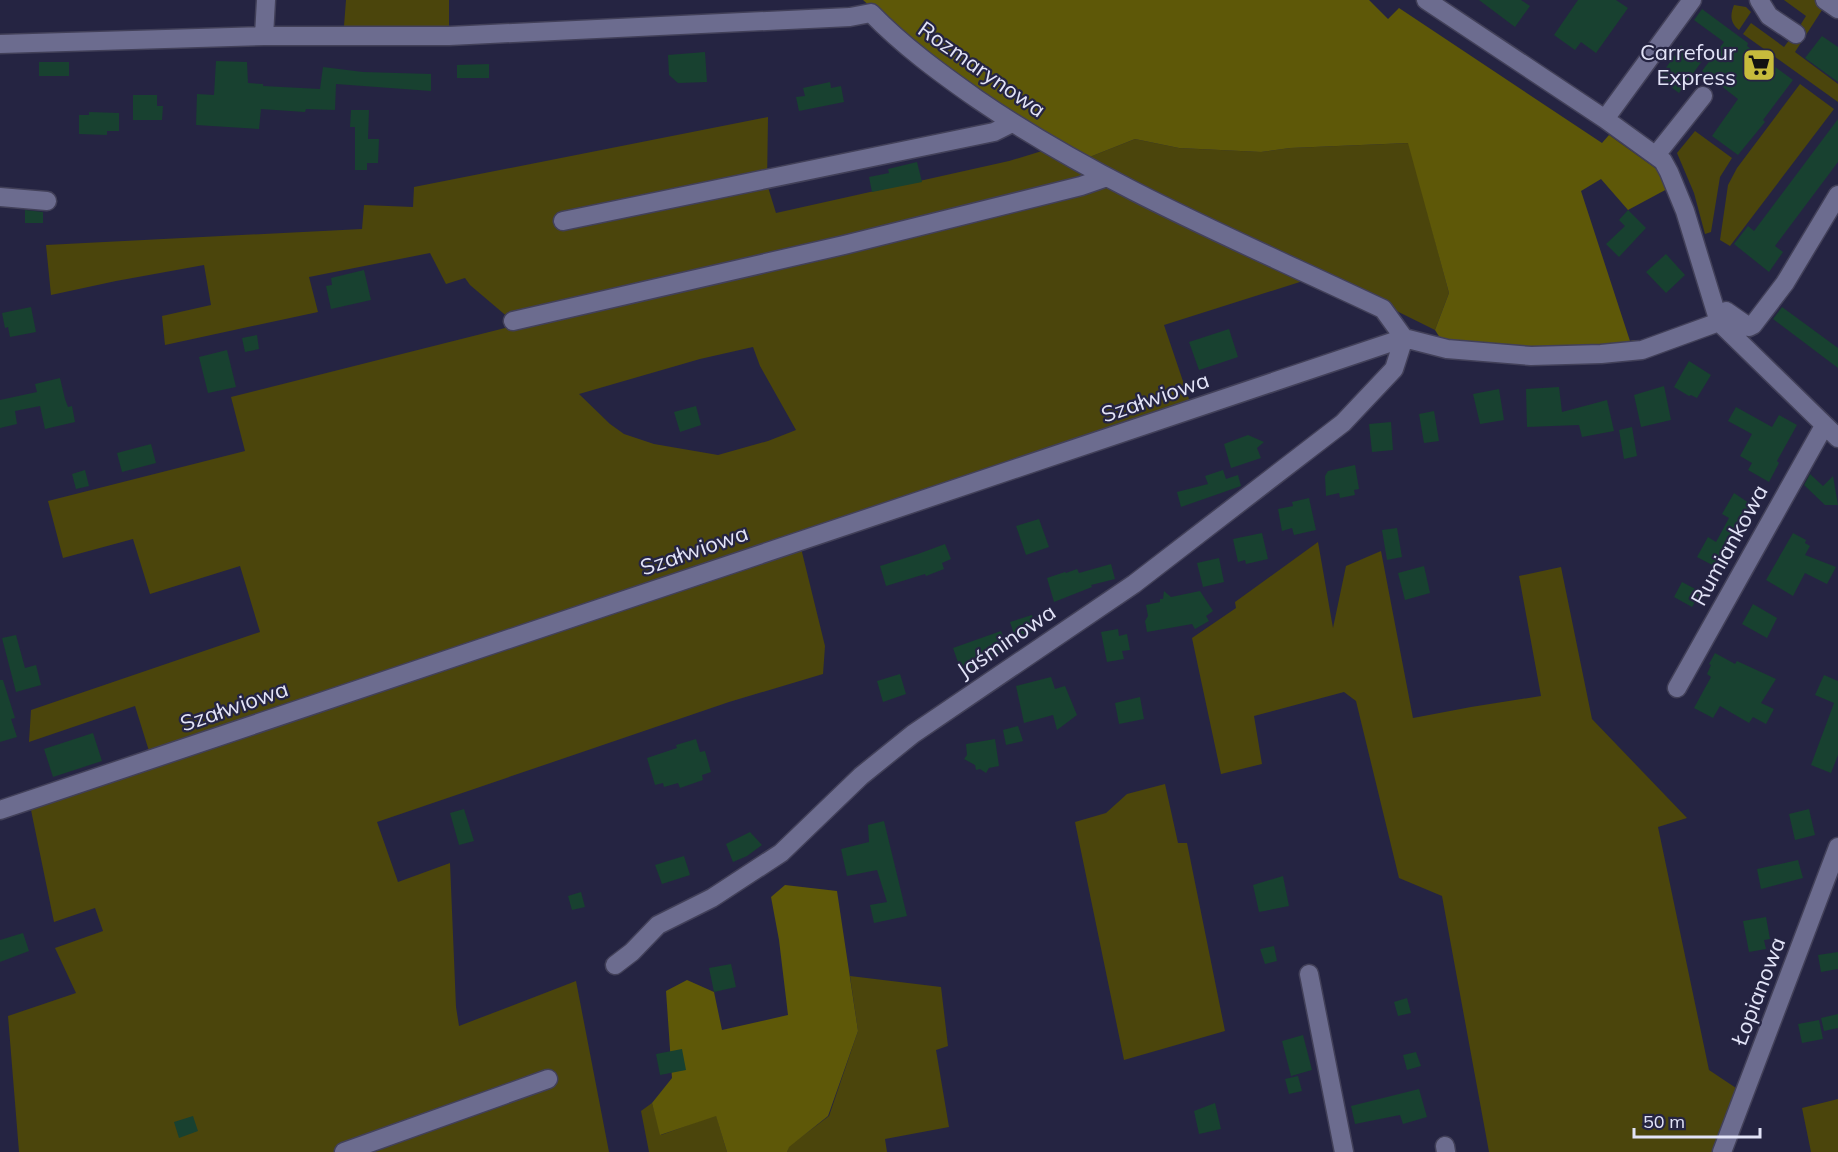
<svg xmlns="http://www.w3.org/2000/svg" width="1838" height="1152" font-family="Mulish,sans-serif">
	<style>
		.green { fill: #4b450c; fill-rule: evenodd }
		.forest { fill: #5e5808 }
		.building { fill: #184130 }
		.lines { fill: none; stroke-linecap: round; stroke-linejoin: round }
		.minor-casing { stroke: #424059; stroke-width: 21 }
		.minor { stroke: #6c6c8f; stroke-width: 18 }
		.labels { text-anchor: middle; stroke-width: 4.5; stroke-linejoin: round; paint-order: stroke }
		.poi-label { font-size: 22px; fill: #e2e3f7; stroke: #252442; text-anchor: end }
		.street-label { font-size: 22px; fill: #e2e3f7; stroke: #252442 }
	</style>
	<rect width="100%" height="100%" fill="#252442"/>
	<!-- green -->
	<path class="green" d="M346,0H449V36H264L344,26Z
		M1784,0H1815L1824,7L1795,52L1838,84V102L1743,34L1751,23L1784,47L1790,39H1796L1803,29L1801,24L1806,16Z
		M1734,5L1746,7L1751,12L1739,30C1730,23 1730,15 1734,5Z
		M1800,84L1834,109L1730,246L1720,240L1728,185L1737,168Z
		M768,117L767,184L776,213L1009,161L1042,151L1120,192L1303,281L1164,325L1190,402L799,540L825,646L823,674L729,702L377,822L398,882L450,863L456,1007L459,1026L576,981L609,1152H19L8,1016L76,993L55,948L103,931L95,908L54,922L31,810L0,820V810L149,751L135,706L29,742L31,710L260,632L240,566L150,594L133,539L63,558L48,501L245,451L231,397L517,325L470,285L465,278L446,284L430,253L309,277L318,312L165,345L162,316L211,305L204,265L116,281L51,295L46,245L362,229L364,205L413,207L414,187ZM753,347L760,366L796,430L768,441L718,455L654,444L624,434L610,424L579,394L700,359Z
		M1695,131L1732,158L1720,177L1711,232L1705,234L1694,193L1677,153Z
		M1135,139L1179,148L1261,152L1290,148L1409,143L1449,293L1435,330L1087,158Z
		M1318,542L1333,628L1346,566L1381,551L1413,718L1471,707L1541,696L1519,576L1561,567L1592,719L1687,818L1658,827L1709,1070L1745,1094L1722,1152H1489L1442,896L1399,878L1356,701L1344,692L1254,716L1262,764L1221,774L1192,638L1236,608L1235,602Z
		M1165,784L1178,843H1187L1225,1031L1124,1060L1075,822L1106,813L1127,794Z
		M850,976L941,987L948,1046L936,1050L949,1127L885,1139L887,1152H787L788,1147L829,1116L858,1031Z
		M1838,1099V1152H1811L1802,1108Z
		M652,1103L661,1135L716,1115L727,1152H649L641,1111Z"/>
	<!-- forest -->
	<path class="forest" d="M863,0H1369L1388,19L1399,8L1602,143L1609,135L1662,173L1669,188L1628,210L1601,179L1581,191L1630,341L1635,340L1642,350L1447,349L1435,330L1449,293L1408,143L1290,148L1261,152L1179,148L1135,139L1087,158L1008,113L882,17Z
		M785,885L837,891L858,1031L828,1116L789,1147L787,1152H727L716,1116L660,1135L652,1103L672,1078L666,991L687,980L714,992L722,1030L788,1015L779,940L771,897Z"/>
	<!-- building -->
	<path class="building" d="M1479,0H1521L1530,6L1515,27Z
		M1578,0H1616L1628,8L1596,53L1581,42L1575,50L1554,35Z
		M1702,9L1748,43L1747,46L1793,80L1763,120L1765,122L1738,155L1712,136L1738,99L1702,71L1724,42L1694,20Z
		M1822,36L1838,47V82L1805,58Z
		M1681,46L1702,61L1679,93L1659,78Z
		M705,52L707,82L678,83L669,75L668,55Z
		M216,61L247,62L248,83L263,84V86L320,89L323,67L363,72L431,74V91L336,84L335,110L306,109L305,112L261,109L259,129L196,125L197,94L214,95Z
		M39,62H69V76H39Z
		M489,64V78H457V65Z
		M830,82L831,88L841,86L844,102L799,111L796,97L805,96L803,88Z
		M133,95H157V106H163L162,120H133Z
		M351,110H369L368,139H379L378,163H367V170H355V127H350Z
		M89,112L119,113V131H107V135L79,134V115H89Z
		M1838,119V162L1775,246L1783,252L1769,272L1734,244L1748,226L1754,231Z
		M917,162L922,182L872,192L869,177L889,173L888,169Z
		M25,210L43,212V223H25Z
		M1628,210L1646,228L1619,257L1606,244L1625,226L1619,220Z
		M1666,254L1685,275L1666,293L1646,272Z
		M364,270L371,300L331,309L326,286L332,285L331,278Z
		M31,307L36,332L10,337L8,327L5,328L2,313Z
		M1782,307L1838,348V368L1773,319Z
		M1229,329L1238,357L1199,370L1189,342Z
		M257,335L259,349L245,352L242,338Z
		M227,350L236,387L208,393L199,357Z
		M1689,361L1711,375L1697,398L1691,395L1689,396L1674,387Z
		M60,378L65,399L68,407L72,406L75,422L45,429L40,406L15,411L17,424L0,428V400L37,392L35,384Z
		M1664,386L1671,420L1641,427L1634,395Z
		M1559,387L1562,412L1607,400L1614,431L1582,437L1579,425L1527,427L1526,389Z
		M1499,389L1504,420L1480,424L1473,394Z
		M696,406L701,425L680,432L674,412Z
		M1736,407L1772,427L1779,415L1797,425L1777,461L1779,463L1769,482L1748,470L1752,463L1740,456L1752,434L1728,421Z
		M1434,411L1439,441L1424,443L1419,414Z
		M1391,422L1393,450L1372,452L1369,424Z
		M1632,427L1637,456L1624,459L1619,430Z
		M1248,435L1264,442L1257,448L1261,458L1231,468L1224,444Z
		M151,444L156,463L122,472L117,453Z
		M1355,465L1359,489L1354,490L1355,495L1340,498L1339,493L1326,496L1325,476L1328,471Z
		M85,470L89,486L76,489L72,474Z
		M1223,470L1226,479L1238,475L1241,486L1181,507L1177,492L1208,484L1205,476Z
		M1810,474L1823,486L1833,476L1838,505H1825L1804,485Z
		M1734,493L1752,505L1725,547L1716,567L1697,557L1708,537L1716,542L1729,518L1722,514Z
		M1309,498L1316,530L1294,535L1292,528L1282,531L1278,509L1293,506L1292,502Z
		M1039,519L1049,547L1026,555L1016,526Z
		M1397,528L1402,557L1387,560L1382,530Z
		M1262,533L1268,559L1246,564L1245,560L1238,562L1233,539Z
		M1793,533L1806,540L1805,543L1810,546L1805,555L1836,567L1827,584L1805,573L1793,596L1766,580Z
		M945,544L951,559L942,563L944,569L926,576L925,574L886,586L880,566L918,554Z
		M1219,558L1224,582L1203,587L1197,563Z
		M1111,564L1115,579L1091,585L1092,587L1054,602L1047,578L1065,572L1066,573L1077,569L1079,573Z
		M1424,566L1430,593L1405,600L1398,573Z
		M1682,582L1701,592L1692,607L1674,597Z
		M1164,591L1171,597L1200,591L1213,611L1206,616L1209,621L1195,629L1192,624L1147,632L1145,621L1148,616L1146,605L1160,602V599H1163Z
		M1753,604L1777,618L1767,638L1742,624Z
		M1032,615L1036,630L1015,637L1010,622Z
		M1118,629L1119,636L1127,634L1130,650L1122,651L1124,659L1107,662L1101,632Z
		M1001,631L1008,650L993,655L994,659L961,671L953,648Z
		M16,635L25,668L36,665L41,685L16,692L2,638Z
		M1715,653L1735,664L1737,661L1776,679L1761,703L1774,709L1766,724L1753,717L1749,723L1720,706L1713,718L1694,708L1711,677L1707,674L1711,665L1709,664Z
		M900,674L906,694L883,702L877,681Z
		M1824,675L1838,681V755L1831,773L1811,765L1834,703L1815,695Z
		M1051,677L1055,689L1065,686L1077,715L1057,730L1053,715L1024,723L1016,686Z
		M0,680H3L15,718L11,719L17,737L0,742Z
		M1140,697L1144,719L1119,724L1115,703Z
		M1018,726L1023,741L1006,745L1003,730Z
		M93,733L102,761L53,777L44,749Z
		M696,739L700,752L705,751L711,772L702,775L703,780L680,788L678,783L664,787L663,783L655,785L647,758L677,748L676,745Z
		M995,739L999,766L989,768L986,773L980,769L976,770L975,765L964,759L967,755L966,744Z
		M464,809L474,841L459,845L450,813Z
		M1809,809L1815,835L1795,840L1789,814Z
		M884,821L907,916L874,923L870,905L887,902L877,870L847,876L841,849L869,842L868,825Z
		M750,832L762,845L747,856L733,862L726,844Z
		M684,856L690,875L662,884L655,865Z
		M1798,860L1803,878L1761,889L1757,869Z
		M1283,876L1289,906L1259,912L1253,885Z
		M581,892L585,907L572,910L568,896Z
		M1766,917L1770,939L1764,940L1766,949L1749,952L1743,921Z
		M23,933L29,951L0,962V940Z
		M1274,946L1277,961L1265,964L1260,949Z
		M1838,952V969L1821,972L1818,955Z
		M731,964L736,987L714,992L709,968Z
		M1407,998L1411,1013L1398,1016L1394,1002Z
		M1838,1014V1028L1824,1031L1821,1018Z
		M1819,1020L1823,1039L1802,1043L1798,1024Z
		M1303,1035L1312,1070L1291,1076L1282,1041Z
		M682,1049L686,1070L660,1075L656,1054Z
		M1416,1052L1421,1066L1407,1070L1403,1055Z
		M1298,1076L1302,1091L1289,1094L1285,1079Z
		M1419,1089L1427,1117L1403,1124L1400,1115L1355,1124L1351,1106Z
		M1215,1103L1221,1129L1199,1134L1194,1111Z
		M193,1116L198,1131L179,1138L174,1122Z"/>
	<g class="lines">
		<!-- minor casing -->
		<g class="minor-casing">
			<path id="minor" d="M1426,0L1605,119L1663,161L1669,172L1685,211L1719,322L1838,438
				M1759,0L1769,16L1796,34
				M1825,0L1838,9
				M264,36L266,0
				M0,44L264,36H449L850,17L871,13C903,46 940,73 977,99C1102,185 1246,244 1383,309L1404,338L1447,349L1531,356L1601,354L1642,350L1719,322
				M1605,119L1692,0
				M1656,155L1703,96
				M0,197L47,201
				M563,221L994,132L1012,123
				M513,321L844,245L1081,186L1107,177
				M1719,322L1726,311L1749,327L1753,325L1785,283L1838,195
				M1677,688L1824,426
				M0,810L1404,338
				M615,965L632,952L658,925L712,898L781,853L861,776L913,734L1134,584L1343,423L1394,369L1404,338
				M1309,974L1344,1152
				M1445,1146L1446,1152
				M344,1152L548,1079
				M1722,1152L1838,847"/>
		</g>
		<!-- minor -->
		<use href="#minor" class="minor"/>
	</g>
	<!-- icons -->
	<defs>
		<g id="supermarket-square" transform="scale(1.725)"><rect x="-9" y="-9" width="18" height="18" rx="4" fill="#c7bb3c" stroke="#252442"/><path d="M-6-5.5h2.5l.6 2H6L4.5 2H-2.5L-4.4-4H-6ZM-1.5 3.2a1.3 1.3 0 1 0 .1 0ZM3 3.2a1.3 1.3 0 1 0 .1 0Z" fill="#111"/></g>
	</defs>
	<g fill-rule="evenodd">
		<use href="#supermarket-square" x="1759" y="65"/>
	</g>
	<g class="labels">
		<!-- poi labels -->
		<g class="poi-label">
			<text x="1736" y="60">Carrefour<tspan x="1736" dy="25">Express</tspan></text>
		</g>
		<!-- street labels -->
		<g class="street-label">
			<text transform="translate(982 69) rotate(35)" y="8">Rozmarynowa</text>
			<text transform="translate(1155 397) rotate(-19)" y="8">Szałwiowa</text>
			<text transform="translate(1729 545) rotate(-61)" y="8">Rumiankowa</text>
			<text transform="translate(694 550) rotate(-19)" y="8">Szałwiowa</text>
			<text transform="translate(1006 641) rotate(-34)" y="8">Jaśminowa</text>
			<text transform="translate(234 706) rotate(-19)" y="8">Szałwiowa</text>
			<text transform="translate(1758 991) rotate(-69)" y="8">Łopianowa</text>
		</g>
	</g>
	<!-- scale -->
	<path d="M1634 1128v9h126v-9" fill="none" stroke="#e2e3f7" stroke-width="3"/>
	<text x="1643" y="1128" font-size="18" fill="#e2e3f7" stroke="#252442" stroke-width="4.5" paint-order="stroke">50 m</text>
</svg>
